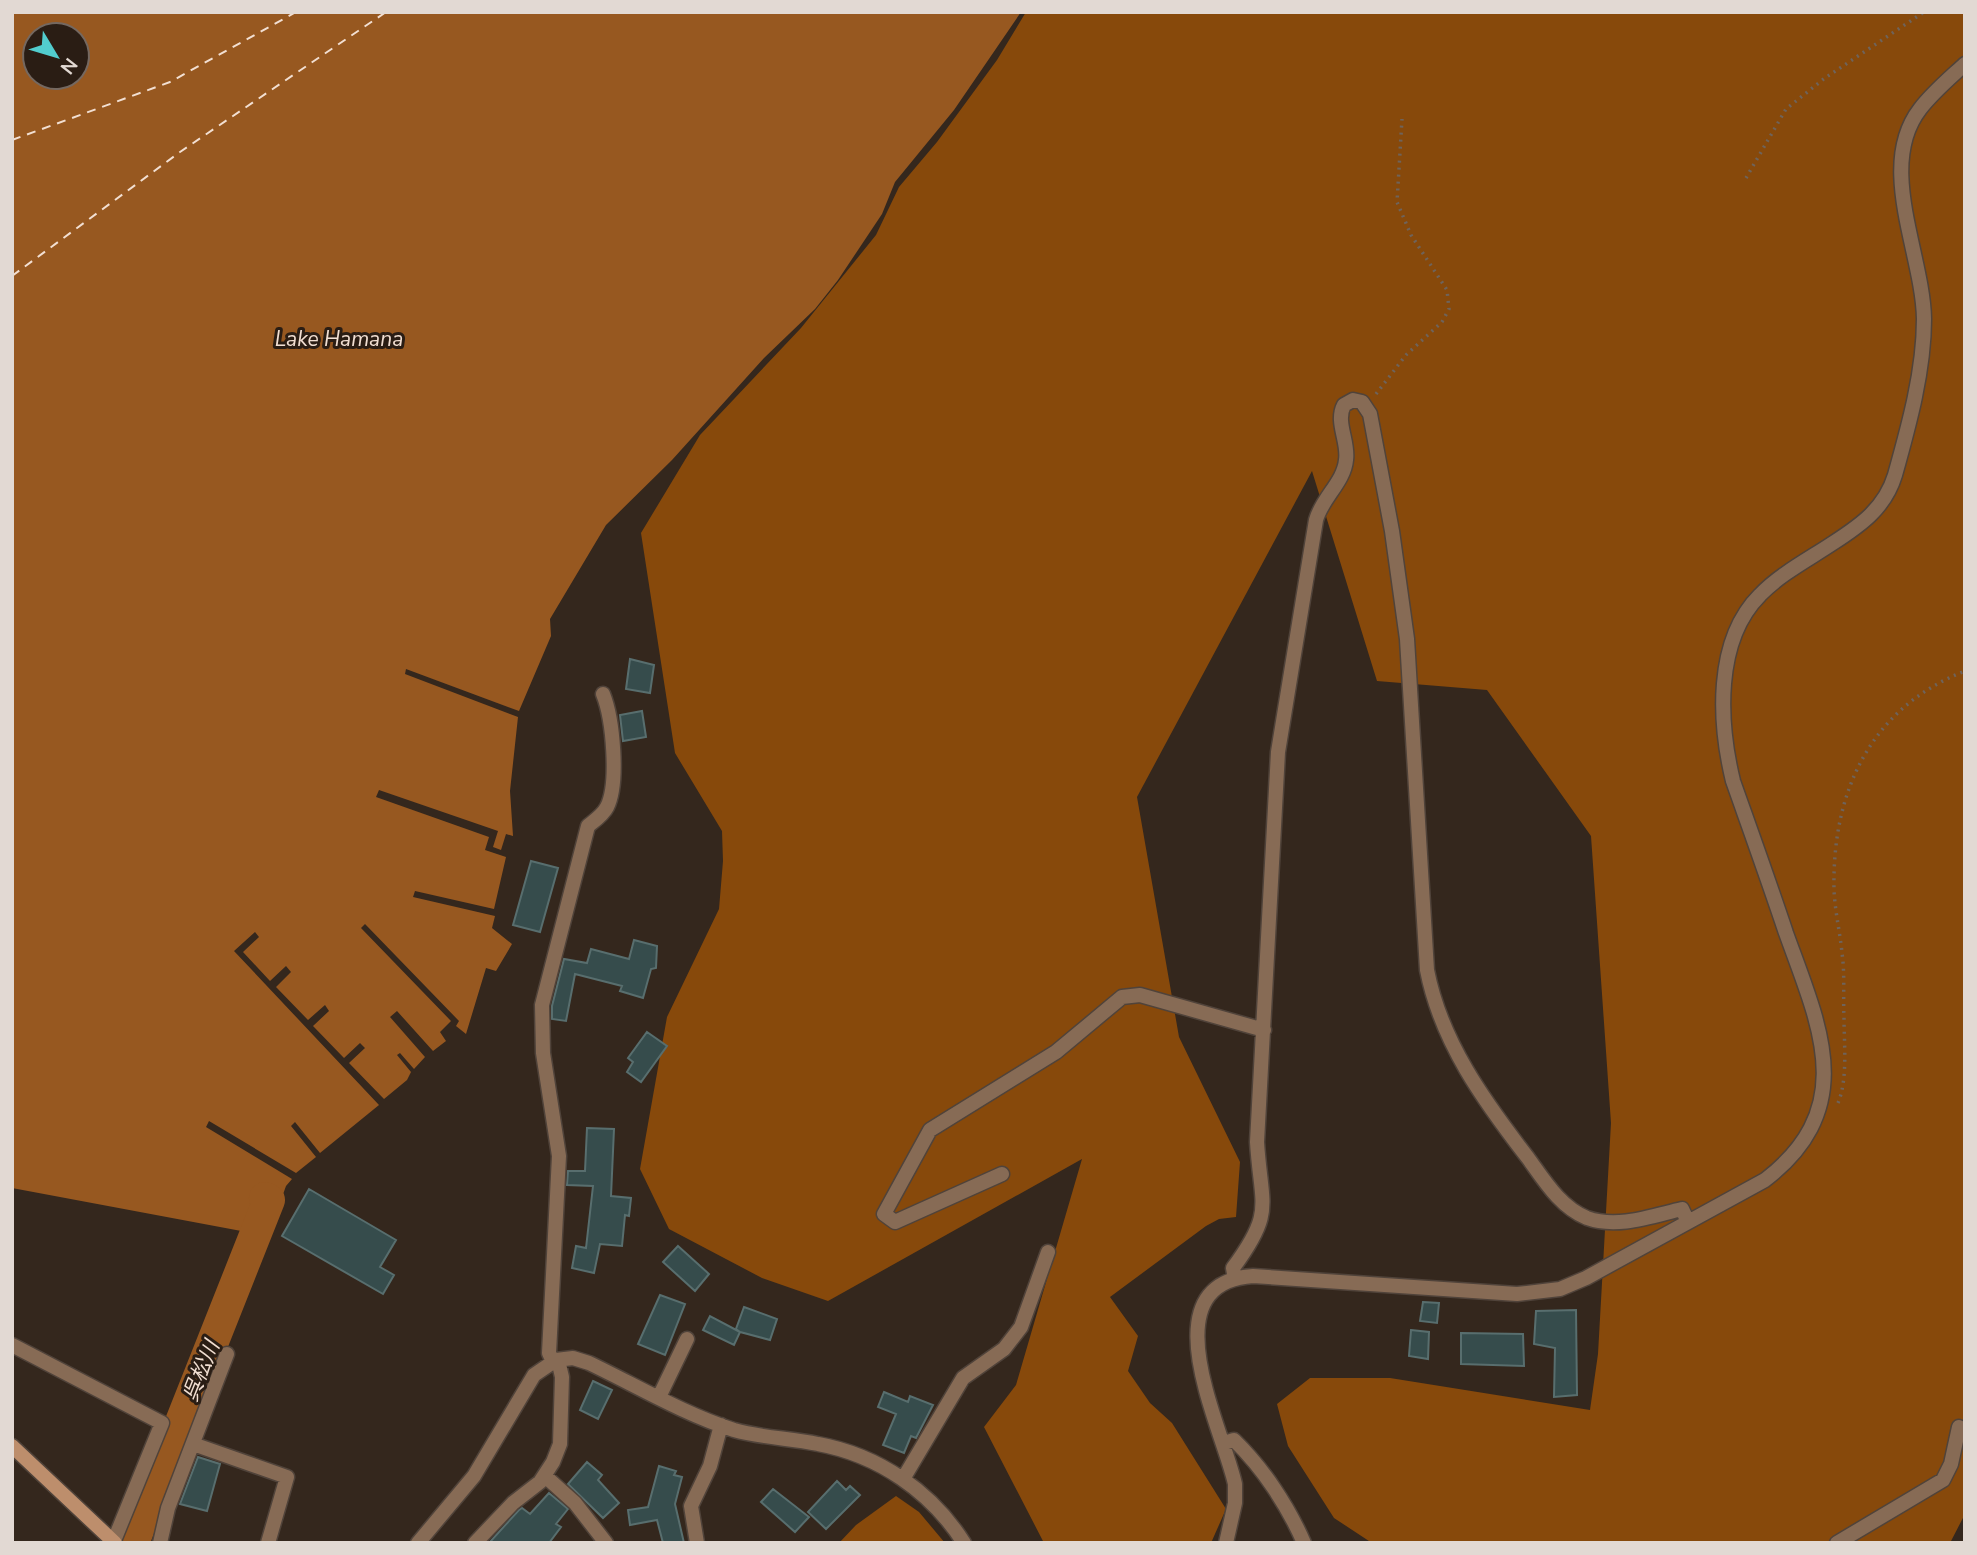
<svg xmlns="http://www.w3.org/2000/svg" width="1977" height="1555" font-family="'Nunito Sans','Noto Sans JP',sans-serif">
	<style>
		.forest { fill: #87490b }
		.water { fill: #975820; fill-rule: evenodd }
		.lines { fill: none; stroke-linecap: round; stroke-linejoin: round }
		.river { stroke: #975820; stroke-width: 32 }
		.ferry { stroke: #f2dfd2; stroke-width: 2; stroke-dasharray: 9 7; stroke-linecap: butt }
		.building { fill: #364c4c; stroke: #586e6e; stroke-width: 2 }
		.street-casing { stroke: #50433a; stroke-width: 17 }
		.secondary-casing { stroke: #50433a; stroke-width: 17 }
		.path { stroke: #6f635a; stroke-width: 3.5; stroke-dasharray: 2 5; stroke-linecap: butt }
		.street { stroke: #876b55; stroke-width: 14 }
		.secondary { stroke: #bd8e6c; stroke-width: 14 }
		.labels { text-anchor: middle; stroke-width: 6; stroke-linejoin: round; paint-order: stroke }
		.water-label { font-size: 21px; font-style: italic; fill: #f2dfd2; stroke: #2a1d14 }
	</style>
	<rect width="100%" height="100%" fill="#34271d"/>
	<!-- forest -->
	<path class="forest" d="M1026,12H1965V1514L1950,1543H1372L1334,1518L1288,1446L1277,1404L1310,1378H1390L1590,1410L1598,1354L1611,1123L1591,836L1487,690L1377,681L1312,471L1137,797L1179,1037L1240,1162L1236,1217L1219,1219L1206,1226L1110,1297L1138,1336L1128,1371L1150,1403L1172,1423L1226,1509L1211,1543H1044L984,1427L1016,1385L1082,1159L828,1301L762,1278L669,1229L640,1169L667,1017L719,909L723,861L722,831L675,753L641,533L700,435L801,328L876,235L899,187L937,142L997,60Z
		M896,1496L919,1512L945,1543H839L856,1525Z"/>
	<!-- water -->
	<path class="water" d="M12,12H1021L954,110L895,182L882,214L838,280L815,309L764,358L672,460L606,525L550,619L551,636L519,711L406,669L405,674L518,717L510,791L513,836L506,834L501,850L493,847L498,831L379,790L376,797L489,837L485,850L506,857L494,909L415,891L413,897L495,916L492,928L512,944L496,971L486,968L466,1034L456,1026L459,1021L365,924L361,928L451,1021L440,1032L446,1041L433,1051L397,1011L390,1017L425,1057L414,1069L400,1053L397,1055L411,1072L407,1080L384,1099L349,1063L365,1048L360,1043L344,1058L313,1026L329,1011L325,1005L308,1020L276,987L291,972L286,966L270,981L243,952L259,937L255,932L234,951L379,1105L320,1153L295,1122L291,1126L316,1157L296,1173L209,1121L206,1127L292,1179L286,1186L268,1236L12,1188ZM35,35H77V77H35Z"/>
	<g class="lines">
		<!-- river -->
		<path class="river" d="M133,1543L269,1200L265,1198"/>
		<!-- ferry -->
		<path class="ferry" d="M12,140L170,82L296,12
			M12,276L180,152L386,12"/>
	</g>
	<!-- building -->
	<path class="building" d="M630,659L654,665L650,693L626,689Z
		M642,711L646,737L623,741L620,715Z
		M531,861L558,868L540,932L513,925Z
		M634,940L657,946L656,968L651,969L643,998L620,991L622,986L575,974L566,1021L552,1019V1006L564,959L587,963L591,949L629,959Z
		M647,1032L667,1046L641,1082L627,1072L633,1062L628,1058Z
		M587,1128L614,1129L611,1196L631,1198L629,1216L625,1215L622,1246L600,1244L594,1273L572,1268L576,1246L586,1248L593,1186L567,1185L568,1171H585Z
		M309,1189L396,1240L380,1267L394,1275L383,1294L282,1236Z
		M678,1246L709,1274L695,1291L663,1262Z
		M660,1295L685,1304L665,1355L638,1344Z
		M1423,1302L1439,1303L1437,1323L1420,1321Z
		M744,1307L777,1319L770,1340L740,1332L734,1345L703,1330L710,1316L740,1332L736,1329Z
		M1576,1310L1577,1395L1554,1397L1555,1348L1534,1344L1536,1311Z
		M1411,1330L1429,1332L1428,1359L1409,1356Z
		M1461,1333L1523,1334L1524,1366L1461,1364Z
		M593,1381L612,1390L598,1419L580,1410Z
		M884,1392L908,1402L910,1396L933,1405L916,1438L911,1436L904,1453L883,1445L896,1414L878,1407Z
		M198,1457L220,1464L207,1511L180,1504Z
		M587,1462L602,1475L598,1480L619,1503L603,1518L568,1484Z
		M659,1466L676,1471L674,1475L682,1477L675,1504L684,1543H663L657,1520L630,1525L628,1510L648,1507Z
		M837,1481L846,1490L850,1486L860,1495L826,1529L808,1512Z
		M773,1489L809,1517L795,1532L761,1502Z
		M549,1493L568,1509L556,1524L561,1527L549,1543H489L519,1510L522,1508L530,1514Z"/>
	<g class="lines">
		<!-- street casing -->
		<g class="street-casing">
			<path id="street" d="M1002,1174L895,1222L884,1214L930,1130L1056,1052L1122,997L1140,995L1264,1030
				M1235,1279L1233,1268C1275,1211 1261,1207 1257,1142L1278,752L1316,520C1322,498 1344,482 1346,460C1349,442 1335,422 1344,405L1353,400L1362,402L1370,414L1392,531L1407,639L1427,970C1441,1042 1484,1101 1528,1158C1544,1180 1560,1207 1587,1218C1617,1229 1652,1216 1682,1209L1688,1222
				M12,1345L162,1423L113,1543
				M553,1362L549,1353L559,1156L543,1053L542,1005L588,826C594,821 603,815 607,807C619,783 613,719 603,694
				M659,1397L687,1339
				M1224,1443L1234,1440C1263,1468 1288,1506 1304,1543
				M193,1444L287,1477L268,1543
				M545,1476L575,1503L606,1543
				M903,1479L963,1378L1004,1349L1021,1327L1048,1252
				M160,1543L168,1508L227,1354
				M418,1543L474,1476L534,1375L556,1360L573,1358L589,1363C637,1386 684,1414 734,1430C762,1438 790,1438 818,1444C878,1455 931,1491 964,1543
				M475,1543L513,1503L540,1482L553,1462L560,1444L562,1377L558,1360
				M697,1543L691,1506L710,1466L721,1425
				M1226,1543L1235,1503V1484C1223,1429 1147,1283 1253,1276L1517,1294L1560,1289L1586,1278L1765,1180C1860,1107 1819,1025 1786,933C1769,882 1751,832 1733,781C1719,723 1714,641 1760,595C1780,574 1809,559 1833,543C1861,525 1885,508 1895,475C1909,425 1924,371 1924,319C1923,254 1876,166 1920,109C1933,92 1950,78 1965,64
				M1837,1543L1943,1480L1951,1464L1959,1427"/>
		</g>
		<!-- secondary casing -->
		<g class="secondary-casing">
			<path id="secondary" d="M12,1446L115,1543"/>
		</g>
		<!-- path -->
		<path class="path" d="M1746,178L1786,109L1825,78L1924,12
			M1376,394L1406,355L1442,322L1449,309L1447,290L1411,235L1397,202L1402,119
			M1838,1103C1848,1079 1844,1043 1844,1018C1843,997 1845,974 1842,953C1840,932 1835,912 1834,890C1832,792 1870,708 1965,671"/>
		<!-- street -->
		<use href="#street" class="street"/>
		<!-- secondary -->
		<use href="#secondary" class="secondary"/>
	</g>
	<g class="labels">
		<!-- water labels -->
		<g class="water-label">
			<text x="339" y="346">Lake Hamana</text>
			<text transform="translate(201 1371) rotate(-68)" y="7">呉松川</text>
		</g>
	</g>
	<!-- border -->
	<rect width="1977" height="1555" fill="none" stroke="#e2d9d3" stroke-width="28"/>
	<!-- north arrow -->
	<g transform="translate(56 56) rotate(128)"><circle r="33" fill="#2a1d14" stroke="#746860" stroke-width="2"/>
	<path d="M0-5L12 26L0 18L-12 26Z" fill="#52cdce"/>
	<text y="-10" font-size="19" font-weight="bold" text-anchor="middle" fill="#e2d9d3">N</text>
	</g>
</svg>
